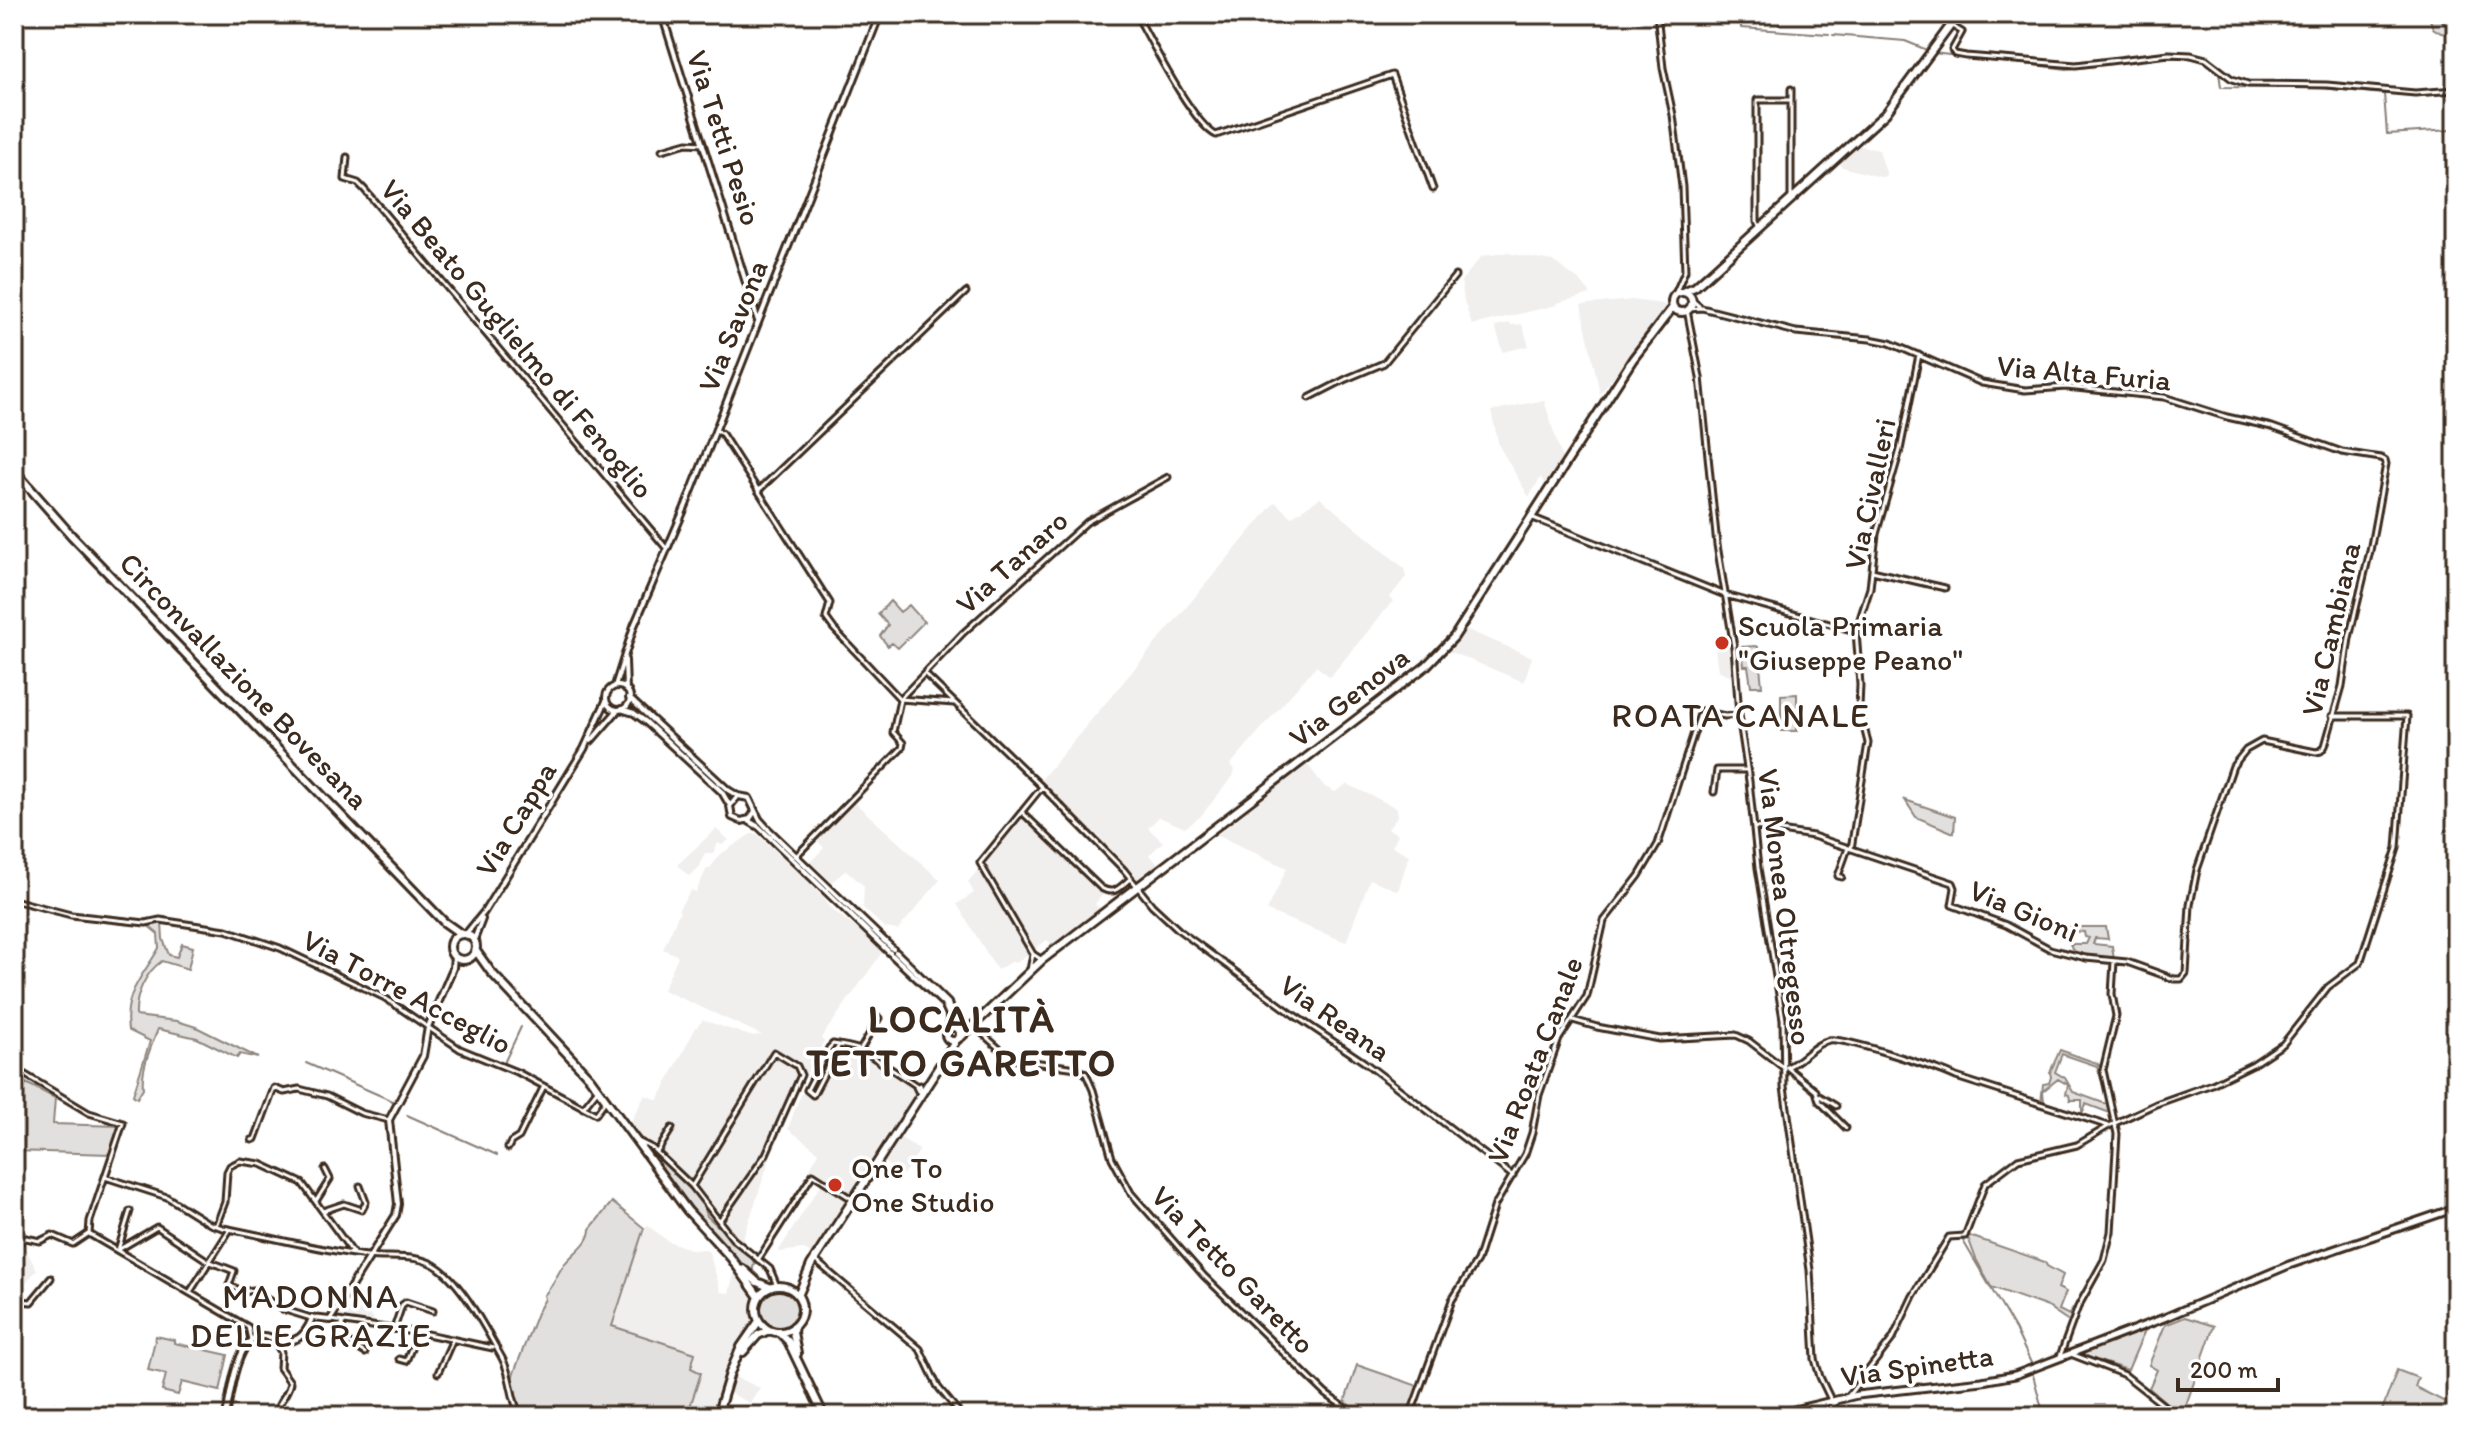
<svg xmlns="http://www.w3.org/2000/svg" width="2470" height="1430" font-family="Itim,sans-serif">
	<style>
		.built { fill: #f1efee }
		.green { fill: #e2e0de; stroke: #8e857e; stroke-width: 2 }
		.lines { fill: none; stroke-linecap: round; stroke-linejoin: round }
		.stream { stroke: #887e77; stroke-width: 2 }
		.minor-casing { stroke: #3b2a1e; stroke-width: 9 }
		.tertiary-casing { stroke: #3b2a1e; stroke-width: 10 }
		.secondary-casing { stroke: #3b2a1e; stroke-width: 11 }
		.primary-casing { stroke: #3b2a1e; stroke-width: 12 }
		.minor { stroke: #fff; stroke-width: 3 }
		.tertiary { stroke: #fff; stroke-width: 4 }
		.secondary { stroke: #fff; stroke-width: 5 }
		.primary { stroke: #fff; stroke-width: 6 }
		.poi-dot { fill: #c8321e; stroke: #fff; stroke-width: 3 }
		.labels { text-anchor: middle; stroke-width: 7; stroke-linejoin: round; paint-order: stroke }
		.street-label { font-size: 30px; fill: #3b2a1e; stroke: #fff }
		.poi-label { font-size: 30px; fill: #3b2a1e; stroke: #fff; text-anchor: start }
		.quarter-label { font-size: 34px; letter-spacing: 2px; fill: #3b2a1e; stroke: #fff }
		.district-label { font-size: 38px; font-weight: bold; letter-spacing: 2px; fill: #3b2a1e; stroke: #fff }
	</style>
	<rect width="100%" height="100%" fill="#fff"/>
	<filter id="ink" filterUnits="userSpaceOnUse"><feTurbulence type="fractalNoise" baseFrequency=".0125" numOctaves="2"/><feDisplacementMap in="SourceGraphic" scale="16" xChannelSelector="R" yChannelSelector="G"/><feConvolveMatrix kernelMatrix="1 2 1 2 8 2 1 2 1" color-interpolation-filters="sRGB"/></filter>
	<g filter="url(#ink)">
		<!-- built -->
		<path class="built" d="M1857,145L1879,150L1887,176L1880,177L1842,167L1839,161Z
			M1507,253L1553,261L1580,281L1591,294L1557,303V305L1472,325L1464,301L1461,281L1482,256Z
			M1632,300L1663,304L1666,308L1600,394L1581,305Z
			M1510,323L1511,325L1522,324L1529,346L1503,352L1495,326Z
			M1544,400L1562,458L1545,486L1541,477L1529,497L1499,446L1491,411Z
			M1320,498L1404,568L1406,577L1390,597L1393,601L1330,677L1316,666L1230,765L1235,770L1233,776L1200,817L1185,828L1159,817L1148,828L1163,842L1149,855L1158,864L1137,880L1099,841L1100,837L1097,835L1095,837L1039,782L1275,502L1291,517Z
			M1465,629L1532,657L1524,682L1448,651Z
			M1729,634V655L1732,677L1718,670L1716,657L1714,636Z
			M1307,764L1325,787L1335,792L1347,784L1397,808L1398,815L1388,829L1398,834L1392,846L1409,855L1398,891L1370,879L1346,942L1267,911L1287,868L1217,835Z
			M853,801L940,880L898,930L885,928L863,908L864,886L846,870L832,882L810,862L824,848L816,839Z
			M1023,816L1104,893L1095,904L1102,910L1054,948L1047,940L1016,963L1011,962L997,970L957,904L974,893L968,882Z
			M716,829L729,840L722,845L718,843L713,853H705L698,868L689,876L677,865Z
			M751,834H757L797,871L824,898L829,907L884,950L821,1038L824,1041L795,1096L774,1146L740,1248L703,1202L648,1148L630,1123L645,1095L658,1100L695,1029L703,1020L750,1036L762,1035L663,990L678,956L663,949L680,911L678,910L691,890L696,892L707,868H710L721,854Z
			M829,1041L863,1048L923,1087L814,1257L804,1249L778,1252L823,1181L809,1170L819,1152L788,1129L798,1101Z
			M898,1136L920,1150L903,1175L882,1161Z
			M647,1225L668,1241L693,1250L704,1249L709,1252L721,1292L729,1293L735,1270L754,1296L750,1330L727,1372L714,1416H687L701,1373L612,1326L633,1258Z
			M22,1243L37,1270L14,1296V1251Z
			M357,1299L365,1303L362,1310L374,1318L371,1323L334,1318L340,1306L350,1311Z
			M733,1376L760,1388L750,1403L727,1392Z"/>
		<!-- green -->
		<path class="green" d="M2428,14H2446L2456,19V35L2441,33L2433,28Z
			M890,601L900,612L909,605L924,622L898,648L892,643L888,646L880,636L888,625L878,614Z
			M1756,646L1758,647L1762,686H1751L1748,666H1744L1742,647Z
			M1797,694V731H1781V695Z
			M1905,800L1955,817L1954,833L1916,817Z
			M162,922L163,939L169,955L177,957L182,944L193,947L188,969L162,961C145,973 135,995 136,1016L177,1021L196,1027L258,1058L240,1054L237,1058L197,1038L158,1029C151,1047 141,1068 143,1088L137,1098L133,1095L150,1041L128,1030C123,993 143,976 159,948L158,934L146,924Z
			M2066,927H2106L2108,939L2095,938L2093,944L2112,946L2114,960L2075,955L2070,944H2086L2089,938L2085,937L2084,932L2067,931Z
			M2060,1050L2097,1063L2102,1068L2108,1102L2097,1066L2062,1054L2055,1072L2065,1078L2073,1092L2109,1105L2110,1113L2086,1104L2082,1114V1100H2070L2069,1095L2066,1094L2068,1085L2058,1079L2043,1091L2044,1102L2041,1103L2043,1084L2049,1083L2051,1077L2050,1072Z
			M26,1083L55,1098L53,1124L120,1126L110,1154L14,1151V1119Z
			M648,1148L703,1202L707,1216L751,1257L754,1263L752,1274L701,1220Z
			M612,1202L644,1228L612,1326L695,1353L691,1368L701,1373L687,1416H531L521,1413L513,1393L512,1378L537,1313L545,1299L544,1295C552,1288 556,1276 563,1266C571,1254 590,1244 590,1229Z
			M1967,1235L2045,1262L2047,1266L2063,1275L2058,1288L2066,1292L2059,1310L2069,1315L2073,1308L2075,1309L2070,1322L2048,1307L1991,1287L1976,1259Z
			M761 1309a18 18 0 1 1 36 0a18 18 0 1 1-36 0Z
			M2185,1317L2214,1326L2182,1416L2149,1388L2157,1370L2149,1365L2165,1325Z
			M2145,1330L2128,1370L2079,1355Z
			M156,1336L174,1340V1343L228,1355L220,1391L182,1382L178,1395L162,1391L166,1374L148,1370Z
			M1357,1365L1418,1386L1407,1416H1361L1345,1401Z
			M2397,1370L2418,1378L2415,1387L2445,1402L2450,1392L2456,1395V1416H2380Z"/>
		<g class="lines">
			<!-- stream -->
			<path class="stream" d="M1741,14V28L1829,34
				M2436,14L2445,24L2456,25
				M1833,35L1905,41L1927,50
				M1933,53L2067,69L2157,58H2191L2207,63L2219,72L2221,87L2321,88L2384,94L2387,134L2452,130
				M2455,129H2456
				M306,1063L395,1102
				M513,1069L504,1063L521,1027
				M536,1080L555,1090
				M407,1115L497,1155
				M2445,1214L2456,1211
				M2419,1223L2435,1218
				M1962,1239L2015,1329L2032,1365
				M2263,1279L2318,1258
				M2156,1324L2260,1280
				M2033,1375L2044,1416
				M56,1403L61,1416"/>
			<!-- minor casing -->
			<g class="minor-casing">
				<path id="minor" d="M1136,14C1151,41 1192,123 1216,135L1392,75L1433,189
					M1657,14L1663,68L1673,115L1682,187L1685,271L1675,294
					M1952,26L1962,32L1952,50L1955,54L1966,56L2076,65L2169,54L2191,55L2206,59L2232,79L2248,84L2327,85L2415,93L2456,90
					M1791,89V197
					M662,150L687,143L703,144
					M347,157L345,179L358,183L364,189L667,549
					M1760,228L1757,221V100H1790
					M1692,300L1699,306
					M1689,309L1702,308L1796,332L1870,339L1890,343L1982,383L2025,390L2066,387L2164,397L2227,417L2272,427L2342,452L2381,458L2385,460L2386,464L2370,551L2349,638L2342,686L2325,746L2321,751L2316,752L2262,741L2246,750L2233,766L2197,870L2190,905L2186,973L2181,979H2174L2127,962L2086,958L2050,949L2006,925L1952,905L1955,888L1953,883L1813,836L1754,827
					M1687,310L1700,377L1717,545L1734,647L1739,715L1749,781L1758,868L1783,1019L1784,1087L1810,1270L1815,1359L1820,1377L1831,1400
					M1309,398L1346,379L1384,363L1455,276
					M716,430L722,434L830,603L826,618L834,629L900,699L954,703
					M758,491L966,292
					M1531,517L1725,595L1855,631
					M1872,571L1945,588
					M926,675L1042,787L1124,870L1152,905L1180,931L1294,1015L1364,1062L1513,1176
					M900,699L963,633L1087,522L1168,477
					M1714,792L1717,770H1746
					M1023,813L1101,888C1115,896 1120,887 1131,878
					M1851,849L1868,743L1859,707L1860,685L1856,631L1870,588L1876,534L1900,450L1919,355
					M796,856L902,748L903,743L893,732L900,700
					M1842,877L1838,876L1848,848
					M14,900L71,915L146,923L160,920L226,930L280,948L385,998L460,1049L519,1073L596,1114L606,1100
					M1042,960L1033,954L980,863L1042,787
					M1030,970L1033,954
					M1573,1020L1597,1027L1660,1039L1736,1035L1749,1041L1784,1068
					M975,1027L1011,1059L1077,1068L1086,1074L1093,1090L1112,1158L1131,1193L1204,1276L1326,1394L1356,1416
					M839,1045L813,1095L807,1090L829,1048L833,1044C844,1046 855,1047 865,1052L917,1086
					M860,1050L879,1018
					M1787,1067C1802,1061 1813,1044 1829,1040C1843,1037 1940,1069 1956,1077L2109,1126
					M14,1068L89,1113L123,1123L90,1221L89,1234
					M1788,1068L1816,1091L1819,1101L1846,1128
					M920,1085L921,1089L918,1091L916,1087Z
					M1818,1095L1836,1106
					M583,1108L598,1089
					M252,1140L255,1139L274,1088L284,1092L299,1089L327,1096L361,1113L389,1120
					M636,1140L652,1148L692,1186L733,1239L770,1269L777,1286
					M508,1148L511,1142L519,1137L544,1086
					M657,1152L672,1128
					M105,1177L167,1197L210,1224L223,1228C271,1237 319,1250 367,1256C391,1259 419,1253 439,1268C463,1285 487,1331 502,1358C512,1376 510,1397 520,1416
					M692,1186L774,1052L797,1066L801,1075L766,1154L720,1220
					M316,1201L330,1179L325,1169
					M323,1211L344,1204L362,1210L366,1202L360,1186
					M216,1226L225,1202L227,1172L230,1166L240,1161L261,1164L302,1183L353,1253
					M89,1234L248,1327L251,1340
					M14,1246L26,1238L40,1241L52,1235L73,1244L88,1234
					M118,1250L157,1227L208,1261L234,1271L229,1285L244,1292L253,1290L282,1309L311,1318
					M118,1250L130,1211
					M758,1260L813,1174L852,1199
					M816,1261L920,1349L938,1387L962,1416
					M190,1292L229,1231
					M14,1305L20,1301L31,1302L51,1278
					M331,1320L427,1334L493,1348
					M342,1323L344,1340L365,1353
					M394,1329L402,1305L406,1302L433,1311
					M274,1340L281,1352L280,1368L290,1382C289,1395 275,1403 277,1416
					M2071,1354L2125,1375L2177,1416
					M2060,1356L2078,1307L2104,1260L2111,1232L2117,1134L2103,1070L2116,1016L2112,994L2114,962
					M399,1359L406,1361L418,1332
					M438,1373L453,1339
					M1849,1395L1893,1338L1913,1296L1949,1237L1965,1236L1985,1184L2018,1159L2077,1145L2109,1126L2156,1104L2212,1084L2253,1064L2283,1044L2328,987L2360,963L2397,848L2407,716H2332
					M1410,1416L1452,1300L1477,1261L1495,1205L1525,1154L1532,1133L1539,1095L1559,1039L1587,996L1604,921L1639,876L1658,844L1701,711L1725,716L1739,715
					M1818,1416L1836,1402"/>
			</g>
			<!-- tertiary casing -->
			<g class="tertiary-casing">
				<path id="tertiary" d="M662,14L758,321
					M625,660L626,690
					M615,686L634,626L686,505L880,14
					M606 698a12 12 0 1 1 24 0a12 12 0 1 1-24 0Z
					M629,698L728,790L738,796
					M621,709L634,713L645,721L722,792L729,804
					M591,741L618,710
					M755,811L750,819L741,821L732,817L730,806L738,796L749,798L759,819L768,829L893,949
					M747,820L759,827L890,953
					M466,934L484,912L584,749L606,701
					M474,940L482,919
					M896,952L948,1003L955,1027
					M892,955L944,1004L949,1015V1028
					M14,1403L29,1416
					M226,1416C230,1396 235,1350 254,1338C270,1328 296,1361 312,1318L330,1320L396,1215L398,1204L389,1120L423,1056L428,1027L453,968L454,956"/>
			</g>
			<!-- secondary casing -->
			<g class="secondary-casing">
				<path id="secondary" d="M1769,1416L1857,1395L1982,1381L2015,1375L2164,1318L2289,1265L2456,1208"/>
			</g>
			<!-- primary casing -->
			<g class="primary-casing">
				<path id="primary" d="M1684,291L1695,287L1886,113L1959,14
					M1672 302a10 10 0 1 1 20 0a10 10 0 1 1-20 0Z
					M14,470L72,536L444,922L461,934
					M450 947a13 13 0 1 1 26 0a13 13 0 1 1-26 0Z
					M476,951L491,972L590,1078L687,1210L731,1258L759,1297
					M946 1034a7 7 0 1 1 14 0a7 7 0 1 1-14 0Z
					M961,1037L1042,960L1426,666L1454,637L1633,359L1673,307
					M743,1269L757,1282L769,1287
					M756 1309a23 23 0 1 1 46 0a23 23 0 1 1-46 0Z
					M798,1296L811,1265L955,1042
					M794,1326L793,1332L797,1354
					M779,1332L788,1341L824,1416
					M743,1352L758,1335L769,1330
					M717,1416L730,1373L741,1347L759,1321"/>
			</g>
			<!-- minor -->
			<use href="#minor" class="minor"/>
			<!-- tertiary -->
			<use href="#tertiary" class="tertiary"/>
			<!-- secondary -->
			<use href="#secondary" class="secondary"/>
			<!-- primary -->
			<use href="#primary" class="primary"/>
		</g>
	</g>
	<!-- markers -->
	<g class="poi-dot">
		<circle cx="1722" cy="643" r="8"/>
		<circle cx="835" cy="1185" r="8"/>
	</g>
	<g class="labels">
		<!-- street labels -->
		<g class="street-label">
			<text transform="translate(724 138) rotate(72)" y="10">Via Tetti Pesio</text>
			<text transform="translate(733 326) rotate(-68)" y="10">Via Savona</text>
			<text transform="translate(517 339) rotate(50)" y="10">Via Beato Guglielmo di Fenoglio</text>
			<text transform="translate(2084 373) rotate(5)" y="10">Via Alta Furia</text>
			<text transform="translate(1870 494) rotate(-78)" y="10">Via Civalleri</text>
			<text transform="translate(1012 562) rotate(-42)" y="10">Via Tanaro</text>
			<text transform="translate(2331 629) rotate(-77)" y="10">Via Cambiana</text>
			<text transform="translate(244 681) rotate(46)" y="10">Circonvallazione Bovesana</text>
			<text transform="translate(1349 697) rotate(-38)" y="10">Via Genova</text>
			<text transform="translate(516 819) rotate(-59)" y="10">Via Cappa</text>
			<text transform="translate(1785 907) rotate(83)" y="10">Via Monea Oltregesso</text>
			<text transform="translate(2024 911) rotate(23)" y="10">Via Gioni</text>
			<text transform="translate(407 992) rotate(28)" y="10">Via Torre Acceglio</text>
			<text transform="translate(1335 1018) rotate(35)" y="10">Via Reana</text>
			<text transform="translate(1535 1060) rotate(-69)" y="10">Via Roata Canale</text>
			<text transform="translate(1233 1270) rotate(46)" y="10">Via Tetto Garetto</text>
			<text transform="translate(1917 1366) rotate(-8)" y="10">Via Spinetta</text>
		</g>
		<!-- poi labels -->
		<g class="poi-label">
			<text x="1738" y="636">Scuola Primaria<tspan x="1738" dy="34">"Giuseppe Peano"</tspan></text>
			<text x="851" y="1178">One To<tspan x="851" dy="34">One Studio</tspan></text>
		</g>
		<!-- quarter labels -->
		<g class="quarter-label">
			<text x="1741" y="727">ROATA CANALE</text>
			<text x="311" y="1308">MADONNA<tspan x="311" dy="39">DELLE GRAZIE</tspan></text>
		</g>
		<!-- district labels -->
		<g class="district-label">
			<text x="962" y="1032">LOCALITÀ<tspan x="962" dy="44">TETTO GARETTO</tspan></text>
		</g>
	</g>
	<!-- margin -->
	<rect width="2470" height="1430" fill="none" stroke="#fff" stroke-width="48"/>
	<rect x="24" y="24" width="2422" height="1382" fill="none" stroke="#3b2a1e" stroke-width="3" filter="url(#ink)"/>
	<!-- scale -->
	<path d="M2178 1378v12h100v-12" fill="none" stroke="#3b2a1e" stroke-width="4"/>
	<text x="2190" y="1378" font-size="24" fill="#3b2a1e" stroke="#ffffff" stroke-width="6" paint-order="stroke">200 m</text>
</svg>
